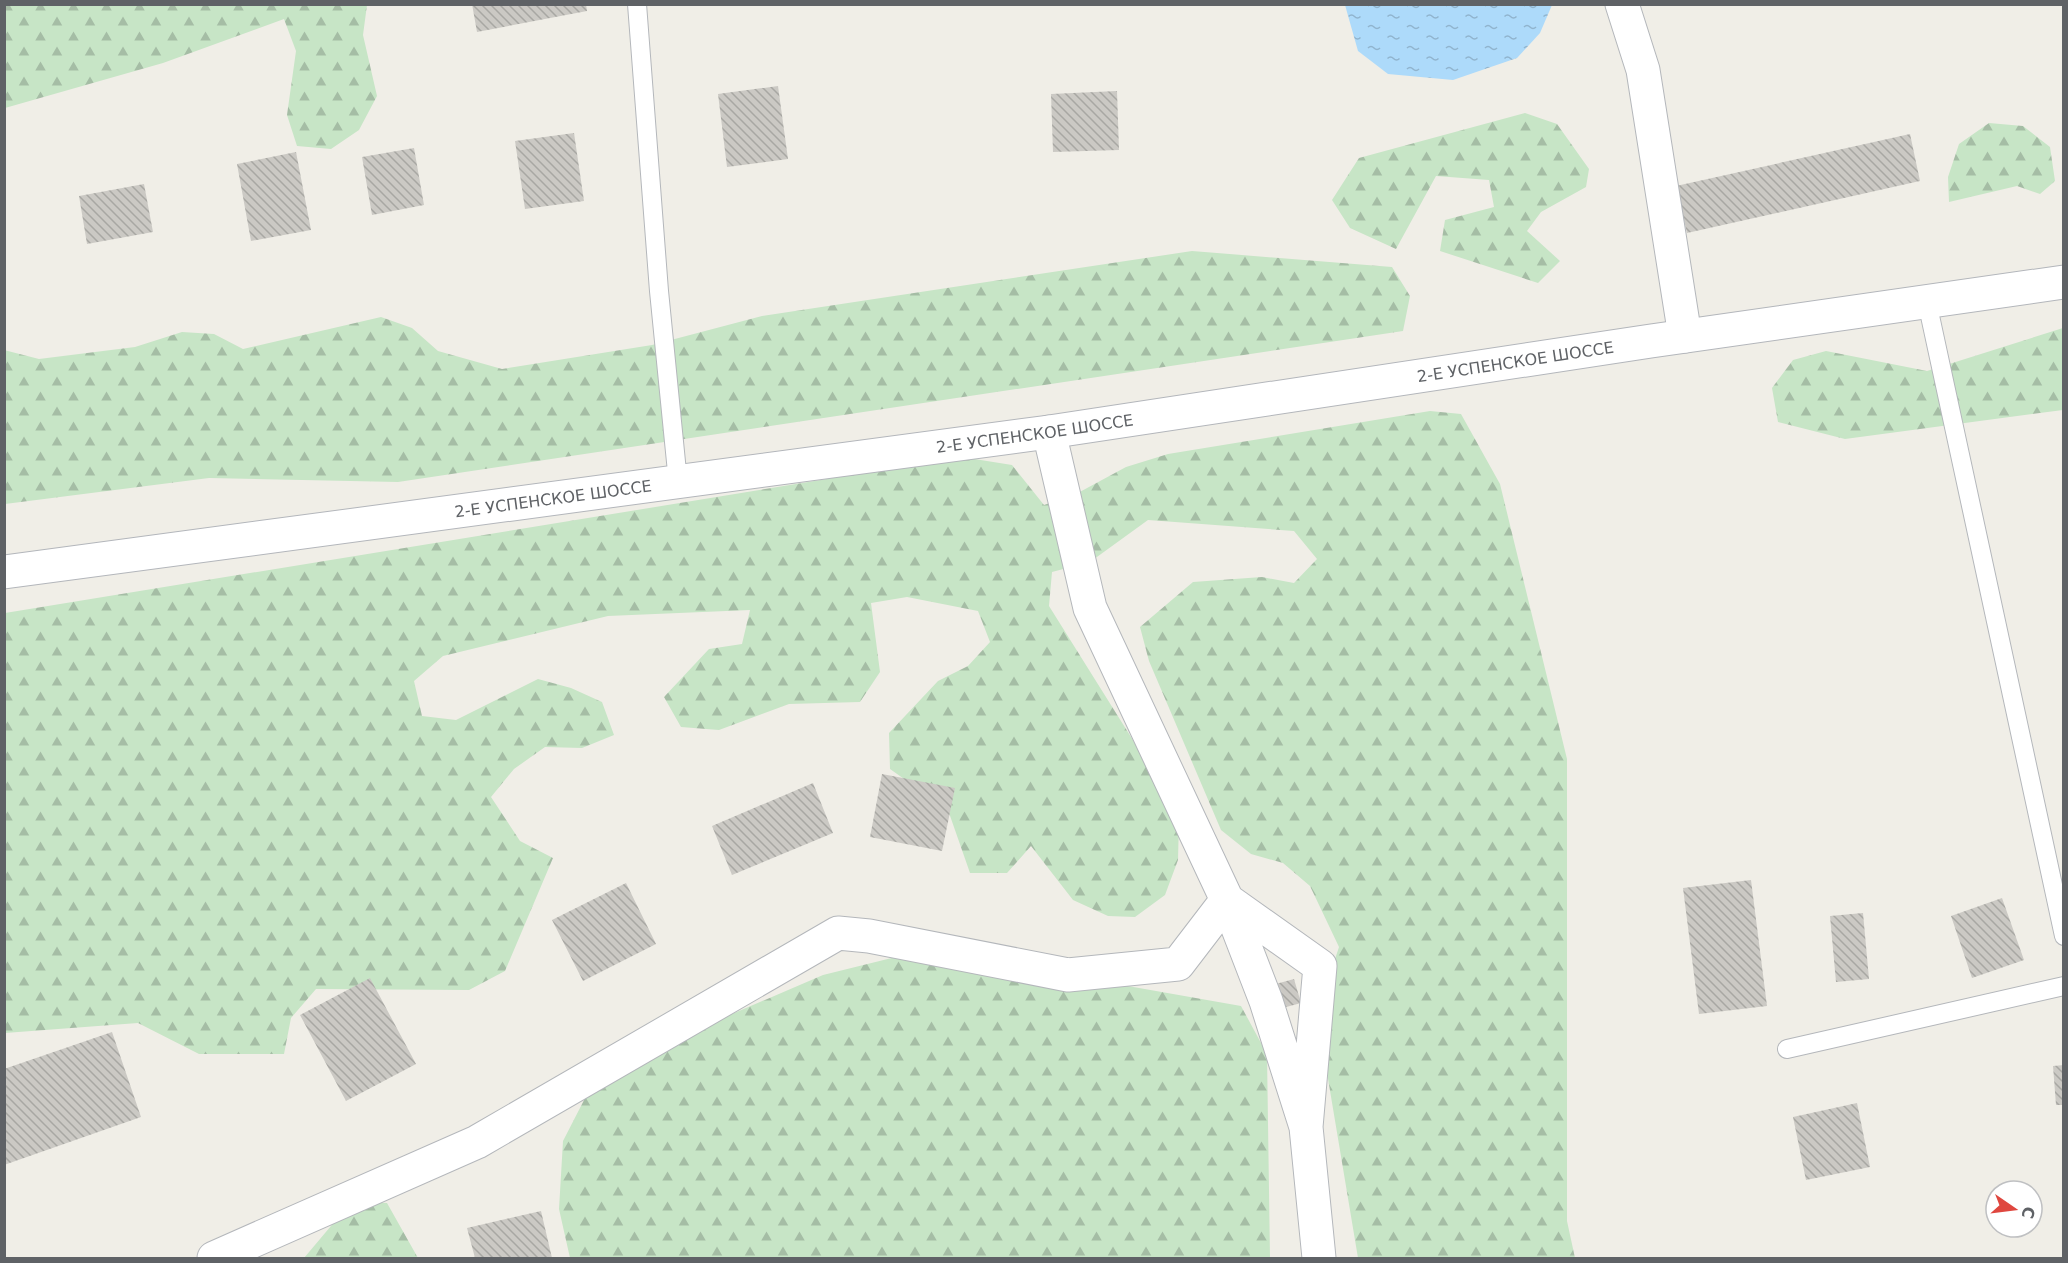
<svg xmlns="http://www.w3.org/2000/svg" width="2068" height="1263" font-family="'DejaVu Sans',sans-serif">
	<style>
		.forest { fill: url(#forest-firs) }
		.water { fill: url(#water-ripples) }
		.building { fill: url(#building-back-hatch) }
		.lines { fill: none; stroke-linecap: round; stroke-linejoin: round }
		.service-casing { stroke: #b4b7bb; stroke-width: 20 }
		.minor-casing { stroke: #b4b7bb; stroke-width: 35 }
		.secondary-casing { stroke: #b3b6bb; stroke-width: 35 }
		.service { stroke: #fff; stroke-width: 18 }
		.minor { stroke: #fff; stroke-width: 33 }
		.secondary { stroke: #fff; stroke-width: 33 }
		.labels { text-anchor: middle; stroke-width: 5; stroke-linejoin: round; paint-order: stroke }
		.street-label { font-size: 16px; fill: #5f6266; stroke: #fff }
	</style>
	<defs>
		<pattern id="forest-firs" width="22" height="20" patternUnits="userSpaceOnUse" patternTransform="scale(1.5)"><rect width="22" height="20" fill="#c7e5c6"/><path d="M5 1l3.5 6h-7zM16 11l3.5 6h-7z" fill="#a5bda5"/></pattern>
		<pattern id="water-ripples" width="26" height="14" patternUnits="userSpaceOnUse" patternTransform="scale(1.5)"><rect width="26" height="14" fill="#addafa"/><path d="M2 4q2-2 4 0t4 0M15 11q2-2 4 0t4 0" fill="none" stroke="#90b4ce"/></pattern>
		<pattern id="building-back-hatch" width="6" height="6" patternUnits="userSpaceOnUse" patternTransform="scale(1.5)"><rect width="6" height="6" fill="#cbc9c4"/><path d="M-1 5l2 2M0 0l6 6M5-1l2 2" fill="none" stroke="#a8a7a3"/></pattern>
	</defs>
	<rect width="100%" height="100%" fill="#f0eee7"/>
	<!-- forest -->
	<path class="forest" d="M5,4L367,5L363,35L377,96L359,130L331,149L297,146L287,115L296,51L284,19L163,63L5,108Z
		M1525,113L1557,124L1589,169L1586,187L1541,212L1527,231L1560,261L1538,283L1440,251L1445,220L1494,207L1489,180L1436,176L1396,249L1350,228L1332,200L1359,158Z
		M1989,123L2023,126L2050,147L2055,181L2040,194L2017,186L1949,202L1948,177L1959,144Z
		M1192,251L1392,267L1410,296L1403,331L398,482L209,478L5,504L4,350L39,359L135,347L182,332L214,334L243,349L381,317L412,328L438,351L502,369L652,345L762,316Z
		M2063,328V410L1845,439L1778,422L1772,388L1793,360L1826,351L1927,371Z
		M1430,411L1461,414L1500,484L1567,759V1221L1575,1258H1358L1317,1013L1339,947L1310,886L1283,863L1251,854L1221,830L1149,661L1140,627L1193,582L1262,577L1294,583L1317,559L1294,531L1148,520L1090,562L1052,572L1049,606L1146,761L1179,821L1178,860L1165,895L1135,917L1108,916L1073,900L1031,846L1007,873H970L948,810L890,769L889,733L938,681L968,666L990,642L978,611L907,597L871,603L880,672L860,702L789,704L719,730L681,727L664,697L709,649L742,644L750,610L608,616L443,656L414,681L422,716L456,720L538,679L571,688L602,702L614,735L582,748L545,747L514,769L491,797L520,841L553,858L505,971L469,990L316,989L291,1018L284,1054H199L138,1023L5,1033V613L962,457L1012,465L1044,505L1076,494L1126,467L1168,454Z
		M924,950L1241,1006L1267,1054L1270,1258H570L559,1209L563,1141L599,1071L823,975Z
		M352,1201L387,1203L418,1258H304Z"/>
	<!-- water -->
	<path class="water" d="M1345,5V4L1552,5L1540,33L1517,58L1453,80L1388,74L1358,51Z"/>
	<!-- building -->
	<path class="building" d="M472,4H586L587,11L477,32Z
		M778,86L788,159L727,167L718,94Z
		M1117,91L1119,150L1053,152L1051,94Z
		M574,133L584,201L525,209L515,141Z
		M1910,134L1920,181L1687,233L1676,186Z
		M414,148L424,205L372,215L362,157Z
		M296,152L311,230L251,241L237,164Z
		M144,184L153,232L87,244L79,196Z
		M882,774L955,788L942,851L870,837Z
		M813,783L833,833L732,875L712,826Z
		M1751,880L1767,1006L1699,1014L1683,888Z
		M626,883L656,944L583,981L552,920Z
		M2002,898L2024,960L1972,978L1951,916Z
		M1863,913L1869,979L1836,982L1830,916Z
		M370,978L416,1064L346,1101L300,1015Z
		M1294,979L1301,1003L1279,1009L1272,985Z
		M112,1032L141,1117L4,1165V1069Z
		M2064,1065V1105H2056L2053,1066Z
		M1857,1103L1870,1167L1806,1180L1793,1117Z
		M541,1211L552,1258H475L467,1228Z"/>
	<g class="lines">
		<!-- service casing -->
		<g class="service-casing">
			<path id="service" d="M637,4L659,291L678,482
				M1927,302L2064,936
				M1787,1049L2064,986"/>
		</g>
		<!-- minor casing -->
		<g class="minor-casing">
			<path id="minor" d="M1622,4L1643,70L1685,336
				M1227,900L1320,966L1306,1127L1266,1001Z
				M1306,1127L1319,1258
				M214,1258L477,1142L838,933L869,936L1068,975L1178,964L1227,900L1090,608L1049,432"/>
		</g>
		<!-- secondary casing -->
		<g class="secondary-casing">
			<g id="secondary">
				<path id="s1" d="M4,572L1049,432L1651,341L2064,282"/>
			</g>
		</g>
		<!-- service -->
		<use href="#service" class="service"/>
		<!-- minor -->
		<use href="#minor" class="minor"/>
		<!-- secondary -->
		<use href="#secondary" class="secondary"/>
	</g>
	<g class="labels">
		<!-- street labels -->
		<g class="street-label">
			<text dy="6" stroke="none"><textPath href="#s1" startOffset="1526">2-Е УСПЕНСКОЕ ШОССЕ</textPath></text>
			<text dy="6" stroke="none"><textPath href="#s1" startOffset="1040">2-Е УСПЕНСКОЕ ШОССЕ</textPath></text>
			<text dy="6" stroke="none"><textPath href="#s1" startOffset="554">2-Е УСПЕНСКОЕ ШОССЕ</textPath></text>
		</g>
	</g>
	<!-- border -->
	<rect width="2068" height="1263" fill="none" stroke="#5f6266" stroke-width="12"/>
	<!-- north arrow -->
	<g transform="translate(2014 1209) rotate(104)"><circle r="28" fill="#ffffff" stroke="#bfc0c2" stroke-width="1.5"/>
	<path d="M0-4.5L10 22L0 15L-10 22Z" fill="#df473f"/>
	<text y="-9" font-size="16" font-weight="bold" text-anchor="middle" fill="#5f6266">С</text>
	</g>
</svg>
